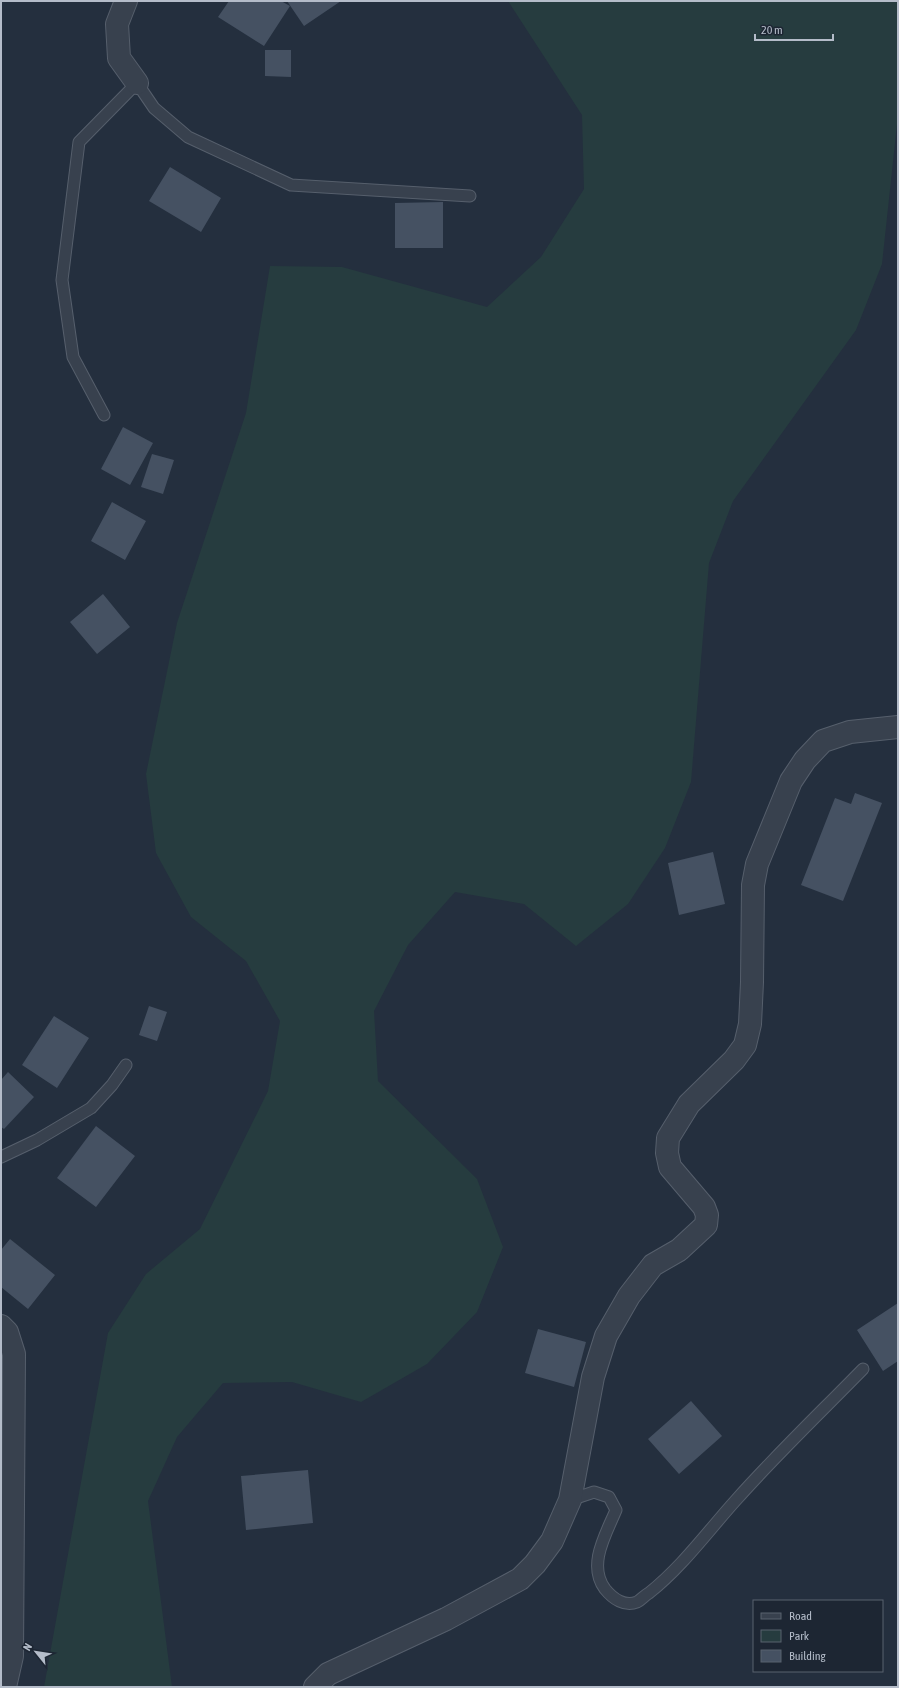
<svg xmlns="http://www.w3.org/2000/svg" width="899" height="1688" font-family="'Asap Condensed',sans-serif">
	<style>
		.green { fill: #263c3f }
		.building { fill: #455162 }
		.lines { fill: none; stroke-linecap: round; stroke-linejoin: round }
		.service-casing { stroke: #565f6c; stroke-width: 13 }
		.minor-casing { stroke: #565f6c; stroke-width: 24 }
		.service { stroke: #38414e; stroke-width: 11 }
		.minor { stroke: #38414e; stroke-width: 22 }
	</style>
	<rect width="100%" height="100%" fill="#242f3e"/>
	<!-- green -->
	<path class="green" d="M508,1H898V115L882,264L856,330L733,501L709,563L691,782L665,848L628,904L576,946L524,904L455,892L408,945L374,1011L378,1081L477,1179L503,1247L477,1312L427,1364L361,1402L292,1382L223,1383L177,1437L148,1501L172,1687H44L108,1333L146,1274L200,1229L268,1091L280,1021L246,961L191,917L156,853L146,774L177,623L246,413L270,266L342,267L487,307L541,257L584,189L582,115Z"/>
	<!-- building -->
	<path class="building" d="M229,1H281L290,6L264,46L218,17Z
		M287,1H341L304,26Z
		M265,50H291V77L265,76Z
		M170,167L221,198L201,232L149,201Z
		M443,202V248H395V203Z
		M123,427L153,443L130,485L101,469Z
		M152,454L174,460L163,494L141,487Z
		M112,502L146,521L125,560L91,541Z
		M103,594L130,627L97,654L70,622Z
		M855,793L882,803L843,901L801,885L835,798L851,804Z
		M713,852L725,904L679,915L668,863Z
		M149,1006L167,1012L157,1041L139,1035Z
		M54,1016L89,1038L57,1088L22,1065Z
		M8,1072L34,1097L4,1129L1,1127V1080Z
		M96,1126L135,1156L96,1207L57,1178Z
		M10,1239L55,1275L28,1309L1,1287V1250Z
		M898,1303V1361L883,1371L857,1330Z
		M538,1329L586,1342L574,1387L525,1373Z
		M691,1401L722,1436L679,1474L648,1439Z
		M308,1470L313,1523L246,1530L241,1476Z"/>
	<g class="lines">
		<!-- service casing -->
		<g class="service-casing">
			<path id="service" d="M104,415L73,357L62,280L79,142L137,83L154,108L188,137L291,185L470,196
				M1,1157L37,1140L91,1108L112,1085L126,1065
				M570,1500L594,1492L609,1497L616,1510C606,1534 587,1565 605,1589C613,1599 625,1607 637,1602C641,1600 645,1595 649,1593C682,1567 708,1531 736,1500C776,1455 820,1413 863,1369"/>
		</g>
		<!-- minor casing -->
		<g class="minor-casing">
			<path id="minor" d="M126,1L117,24L119,58L137,83
				M1,1326L7,1332L14,1354L12,1656L5,1687
				M315,1687L328,1674L446,1619L520,1579L535,1564L552,1541L570,1500L593,1377L606,1336L629,1296L653,1265L679,1250L706,1225L707,1215L704,1207L670,1167L667,1153L668,1138L689,1104L734,1060L745,1045L750,1024L752,982L753,885L757,864L791,781L805,760L823,741L850,732L898,727"/>
		</g>
		<!-- service -->
		<use href="#service" class="service"/>
		<!-- minor -->
		<use href="#minor" class="minor"/>
	</g>
	<!-- border -->
	<rect width="899" height="1688" fill="none" stroke="#b4bcc9" stroke-width="4"/>
	<!-- legend -->
	<rect x="753" y="1600" width="130" height="72" fill="#1d2633" stroke="#59626f"/>
	<rect x="761" y="1613" width="20" height="6" fill="#38414e" stroke="#59626f"/>
	<text x="789" y="1620" font-size="12" fill="#b4bcc9">Road</text>
	<rect x="761" y="1630" width="20" height="12" fill="#263c3f" stroke="#59626f"/>
	<text x="789" y="1640" font-size="12" fill="#b4bcc9">Park</text>
	<rect x="761" y="1650" width="20" height="12" fill="#455162" stroke="#59626f"/>
	<text x="789" y="1660" font-size="12" fill="#b4bcc9">Building</text>
	<!-- north arrow -->
	<g transform="translate(36 1652) rotate(300)" stroke="#1d2633" stroke-width="3" paint-order="stroke">
	<path d="M0-3L7 15L0 10L-7 15Z" fill="#b4bcc9"/>
	<text y="-6" font-size="11" font-weight="bold" text-anchor="middle" fill="#b4bcc9">N</text>
	</g>
	<!-- scale -->
	<path d="M755 34v6h78v-6" fill="none" stroke="#b4bcc9" stroke-width="2"/>
	<text x="761" y="34" font-size="12" fill="#b4bcc9" stroke="#1d2633" stroke-width="3" paint-order="stroke">20 m</text>
</svg>
